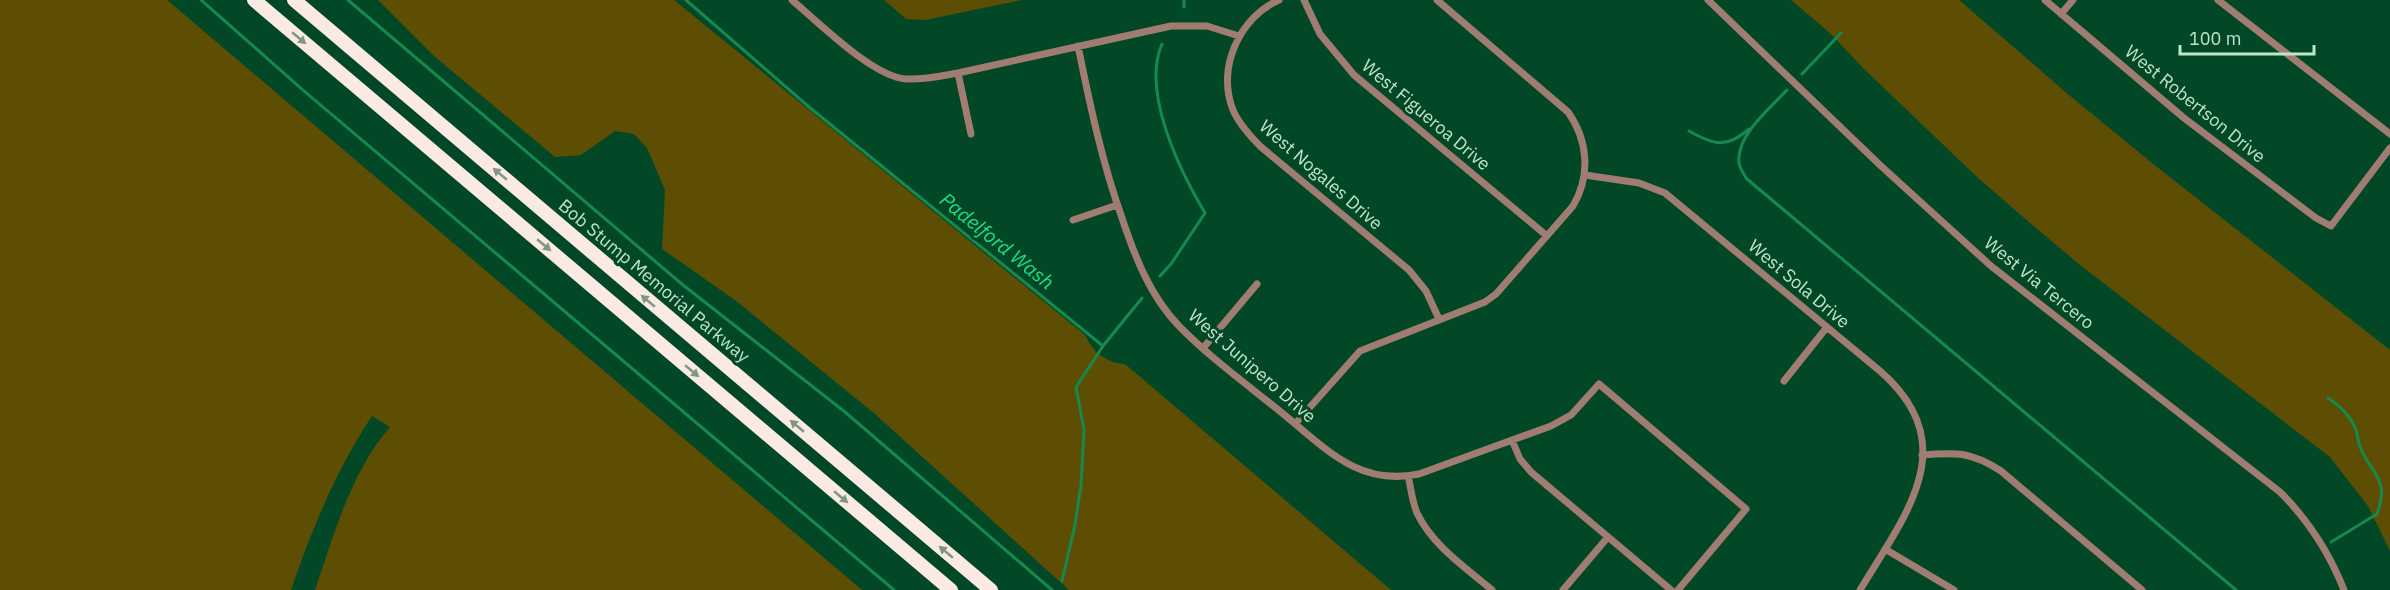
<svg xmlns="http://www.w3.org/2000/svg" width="2390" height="590" font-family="'IBM Plex Sans',sans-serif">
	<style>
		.green { fill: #5e4e03 }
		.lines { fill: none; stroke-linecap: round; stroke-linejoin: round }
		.stream { stroke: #158950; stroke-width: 3 }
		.minor { stroke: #a17c73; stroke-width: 7 }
		.motorway { stroke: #fbe9e4; stroke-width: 14 }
		.oneway { fill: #7e9886 }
		.labels { text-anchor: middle; stroke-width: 6; stroke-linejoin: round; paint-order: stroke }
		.street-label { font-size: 18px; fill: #bee4c9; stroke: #024827 }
		.water-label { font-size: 20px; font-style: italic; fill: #1ae185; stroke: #024827 }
	</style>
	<rect width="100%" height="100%" fill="#024827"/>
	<!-- green -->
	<path class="green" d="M0,0H167L862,590H315C334,534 351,472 390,427L372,416C336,470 312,529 291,590H0Z
		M378,0H674L1085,335C1093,352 1106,363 1125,364L1391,590H1069L875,414L735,300L662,249L665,190L647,148L634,134L615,131L581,155L555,157L434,56Z
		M884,0H1022L925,20L906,19Z
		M1791,0H1959L2069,95L2152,163L2390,350V551L2368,506L2330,457L2080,265L2029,222L1977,177L1863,68L1831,34Z"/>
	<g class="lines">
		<!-- stream -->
		<path class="stream" d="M201,0L304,91L894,590
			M348,0L683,285L845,412L1052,590
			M686,0L809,107L1103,346
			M1184,7V0
			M1802,74L1841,33
			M1787,90C1771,107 1736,136 1739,162C1739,168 1744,174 1747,179L2236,590
			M1689,131C1714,145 1726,149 1749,129
			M1160,276L1171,264L1205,213C1180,171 1141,92 1162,44
			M2328,398C2340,406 2351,417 2356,430C2358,436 2358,443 2361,449C2372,475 2390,479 2377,514L2331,542
			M1062,581L1075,525L1081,485L1084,430L1076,387L1103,346L1142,298"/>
		<!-- minor -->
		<path class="minor" d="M792,0C818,22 873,77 906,79C924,80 941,76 958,73L1171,26H1207L1239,36
			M1279,0C1240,17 1216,68 1233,110C1239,124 1250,136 1261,147L1409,270L1426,291L1439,319
			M1304,0L1320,34L1354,75L1547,236
			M1708,0L1881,166L1991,266L2280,492C2309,521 2329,552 2344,590
			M2045,0L2184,118L2316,218L2331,226L2390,148
			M2218,0L2390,134
			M2061,14L2073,0
			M1078,46C1090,105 1102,162 1122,218C1135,257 1150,296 1179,326C1211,359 1252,388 1287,417C1329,452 1361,486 1419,474L1551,426L1571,415L1599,384L1746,509L1678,590
			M958,73L971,134
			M1585,175L1639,183L1665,193L1880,371C1965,445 1905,515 1860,590
			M1073,220L1117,205
			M1204,347L1257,284
			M1784,381L1827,327
			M1295,424L1360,351L1485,302L1496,294L1573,206C1591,176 1588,140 1568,112L1437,0
			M1512,440L1520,459L1531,472L1671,590
			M1922,455C1956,452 1972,452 2001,471L2142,590
			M1408,476C1411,488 1412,501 1417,513C1432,545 1466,568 1492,590
			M1885,549L1954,590
			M1563,590L1608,537"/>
		<!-- motorway -->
		<path class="motorway" d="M254,0L951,590
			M294,0L991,590"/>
	</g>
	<!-- one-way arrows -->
	<defs><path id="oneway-solid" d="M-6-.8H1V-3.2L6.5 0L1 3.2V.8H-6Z" transform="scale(1.5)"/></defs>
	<g class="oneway">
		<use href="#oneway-solid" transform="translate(299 38) rotate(40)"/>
		<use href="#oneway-solid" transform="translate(500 174) rotate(-140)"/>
		<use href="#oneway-solid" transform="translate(544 245) rotate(40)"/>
		<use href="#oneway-solid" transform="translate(648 301) rotate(-140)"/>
		<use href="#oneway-solid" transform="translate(692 371) rotate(40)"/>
		<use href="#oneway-solid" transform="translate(797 426) rotate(-140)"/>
		<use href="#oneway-solid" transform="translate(841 497) rotate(40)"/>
		<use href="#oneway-solid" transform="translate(946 552) rotate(-140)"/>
	</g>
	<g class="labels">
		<!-- street labels -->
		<g class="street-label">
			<text transform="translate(2195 104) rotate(39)" y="6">West Robertson Drive</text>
			<text transform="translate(1426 115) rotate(40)" y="6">West Figueroa Drive</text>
			<text transform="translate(1321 175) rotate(41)" y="6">West Nogales Drive</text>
			<text transform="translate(654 281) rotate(40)" y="6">Bob Stump Memorial Parkway</text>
			<text transform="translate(2039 283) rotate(39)" y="6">West Via Tercero</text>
			<text transform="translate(1799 284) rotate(40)" y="6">West Sola Drive</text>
			<text transform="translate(1252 366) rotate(41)" y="6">West Junipero Drive</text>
		</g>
		<!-- water labels -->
		<g class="water-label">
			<text transform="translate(997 241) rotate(39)" y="7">Padelford Wash</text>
		</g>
	</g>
	<!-- scale -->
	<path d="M2180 45v9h134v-9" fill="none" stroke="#bee4c9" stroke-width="3"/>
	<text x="2189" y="45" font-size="18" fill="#bee4c9" stroke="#024827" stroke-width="4.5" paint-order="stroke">100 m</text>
</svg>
